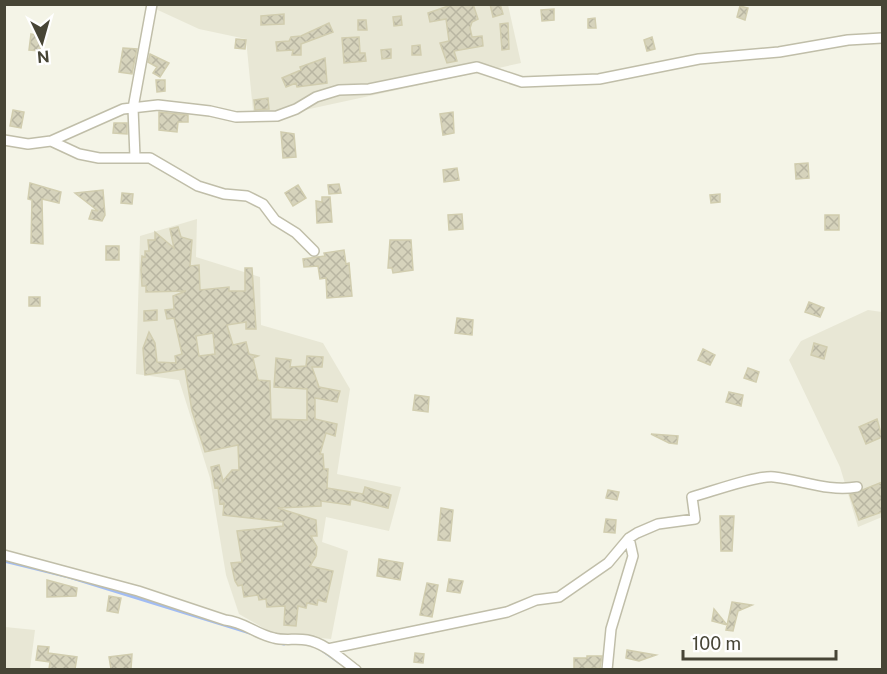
<svg xmlns="http://www.w3.org/2000/svg" width="887" height="674" font-family="'Public Sans',sans-serif">
	<style>
		.residential { fill: #e8e7d5 }
		.lines { fill: none; stroke-linecap: round; stroke-linejoin: round }
		.stream { stroke: #a1bcf3; stroke-width: 3 }
		.building { fill: url(#building-cross-hatch); stroke: #d1cdaf; stroke-width: 1.5; fill-rule: evenodd }
		.minor-casing { stroke: #c0bea9; stroke-width: 12 }
		.minor { stroke: #fff; stroke-width: 9 }
	</style>
	<defs>
		<pattern id="building-cross-hatch" width="8" height="8" patternUnits="userSpaceOnUse" patternTransform="scale(1.5)"><rect width="8" height="8" fill="#d6d3bc"/><path d="M0 0l8 8M0 8l8-8" fill="none" stroke="#b9b6a2"/></pattern>
	</defs>
	<rect width="100%" height="100%" fill="#f4f4e7"/>
	<!-- residential -->
	<path class="residential" d="M147,5H508L521,63L254,121L246,39L199,29Z
		M197,219L196,257L260,277L261,325L323,343L350,389L337,474L401,487L389,531L326,517L322,542L348,551L331,639L274,634L239,614L226,575L210,478L179,380L136,374L140,236Z
		M868,310L882,312V517L858,527L840,467L789,360L801,341Z
		M5,627L35,630L30,669H5Z"/>
	<g class="lines">
		<!-- stream -->
		<path class="stream" d="M4,561L69,577L250,633
			M270,641L284,644
			M319,648L340,663"/>
	</g>
	<!-- building -->
	<path class="building" d="M454,4H473L478,19L472,22L470,28L472,37L482,36L483,46L454,51L457,61L447,63L440,43L449,41L446,19L430,22L428,13Z
		M490,4H500L503,14L493,17Z
		M740,6L748,8L745,20L737,17Z
		M554,9V20L542,21L541,10Z
		M284,14V24L261,25V16Z
		M401,16L402,25L394,26L393,17Z
		M595,18L596,28H588V19Z
		M358,20H366L367,30H358Z
		M329,23L333,32L301,44V55H292L293,50L277,51L276,42L289,41L291,37L301,36Z
		M508,23L509,49L502,50L500,24Z
		M31,34L42,36L40,51L29,50Z
		M359,37L360,53H365L366,61L344,63L342,38Z
		M652,37L655,49L647,51L644,40Z
		M236,39L246,40L245,49L235,48Z
		M420,45L421,55H412V46Z
		M123,48L137,49L132,74L119,72Z
		M391,49V58L382,59L381,50Z
		M150,54L169,63L160,77L153,73L157,67L148,62Z
		M325,58L327,83L297,87L296,83L286,87L282,78L301,70L300,67Z
		M156,80H165V91L157,92Z
		M268,98L269,109L255,110L254,100Z
		M13,110L24,112L21,128L10,126Z
		M159,112L188,115V122H178L177,132L159,130Z
		M453,112L454,133L443,135L440,114Z
		M114,123H127V134L113,133Z
		M281,132L294,134L296,157L283,158Z
		M808,163L809,178L796,179L795,164Z
		M457,168L459,180L444,182L443,170Z
		M30,183L61,192L59,203L42,199L43,244L31,243L32,200L28,199Z
		M339,184L341,193L329,194L328,185Z
		M298,185L306,198L293,206L285,193Z
		M103,190L105,215L102,221L89,219L92,210L98,211L75,193Z
		M122,193L133,194L132,204L121,203Z
		M720,194V202L711,203L710,195Z
		M322,197H330L332,222L317,223L316,201L322,202Z
		M462,214L463,229L449,230L448,215Z
		M825,215H839V230H825Z
		M178,227L181,237L192,240L190,266L199,265L200,290L229,287V291H245V268H252L256,329H246V322L227,325L233,345L246,342L249,354L258,356L253,358L258,380L270,381L271,419L307,420V389L274,387L276,358L291,360L290,367L306,366L307,356L323,357L322,367H312L319,387L340,391L337,402L315,398V419L337,424L335,436L326,433L320,454H323L324,469H328L327,488L363,494L365,487L391,495L388,508L351,499L350,505L321,501V506L278,508L316,520L317,536H311L317,547L316,556L310,566L333,571L326,602L318,600L317,605L307,603L306,608L298,606L296,626L284,625L285,606L267,607L266,599L259,600L258,595L244,597L242,585L238,586L235,581L231,563L242,562L237,531L283,526V522L223,515L224,503L220,504L218,487L215,488L211,467L219,465L223,481L232,470H239L238,445L205,452L192,411L185,369L145,375L143,348L149,332L155,343L157,362L176,363L175,356L182,354L174,318L167,319L165,310L174,309L173,296L186,291L146,292V286H142L141,270L142,256L145,257V251H149L148,240H155V232L174,248L170,229ZM213,333L215,354L199,356L196,336Z
		M390,240H411L413,270L393,273L392,268H388Z
		M106,246H119V260H106Z
		M344,250L346,264L349,263L352,296L327,298L326,278L320,279L318,266L304,267L303,259L325,256L324,253Z
		M29,297H40V306H29Z
		M809,302L824,308L820,317L805,312Z
		M157,310V320L144,321V311Z
		M457,318L473,320L472,335L455,333Z
		M814,343L827,347L824,359L811,355Z
		M703,349L715,355L710,365L698,360Z
		M748,368L759,372L756,382L744,378Z
		M729,392L743,395L741,406L726,402Z
		M415,395L429,397L428,412L413,410Z
		M877,419L882,437L866,444L859,427Z
		M651,434L678,436L677,444L669,443Z
		M882,482V512L859,520L850,495Z
		M608,490L619,492L617,500L606,498Z
		M441,508L453,510L450,541L438,540Z
		M720,516H734L732,551H721Z
		M606,519L616,520L615,533L604,532Z
		M379,559L403,563L400,580L377,576Z
		M449,579L463,581L460,593L447,591Z
		M47,580L77,588L76,596L47,597Z
		M427,583L438,585L432,617L420,615Z
		M109,596L121,598L118,613L107,611Z
		M732,602L752,605L738,611L733,631L726,630Z
		M714,609L727,625L712,621Z
		M38,646L49,647L48,653L77,657L75,669H49L50,662L36,660Z
		M627,650L656,655L639,661L626,658Z
		M415,653L424,654L423,663L414,662Z
		M132,654L131,669H111L109,657Z
		M587,656H602L600,668L574,669V658H587Z"/>
	<g class="lines">
		<!-- minor casing -->
		<g class="minor-casing">
			<path id="minor" d="M4,140L28,144L51,141L123,109L158,105L210,111L236,117L277,116L296,109L316,97L339,90L369,89L477,67L522,82L599,79L699,59L779,52L848,40L882,38
				M51,141L79,154L99,158H150L198,186L224,194L247,196L263,204L275,220L296,233L314,251
				M135,157L133,108L152,4
				M4,555L138,591L225,620C245,622 255,634 274,638C284,641 296,638 307,640C325,643 341,659 356,670
				M328,649L507,612L536,600L559,597L608,563L629,538L637,533L658,524L695,519L692,497C711,492 756,475 774,477C802,480 828,492 857,487
				M607,670L611,629L633,556L629,538"/>
		</g>
		<!-- minor -->
		<use href="#minor" class="minor"/>
	</g>
	<!-- border -->
	<rect width="887" height="674" fill="none" stroke="#474536" stroke-width="12"/>
	<!-- north arrow -->
	<g transform="translate(42 42) rotate(175)" stroke="#ffffff" stroke-width="4.5" paint-order="stroke">
	<path d="M0-4.5L10 22L0 15L-10 22Z" fill="#474536"/>
	<text y="-9" font-size="16" font-weight="bold" text-anchor="middle" fill="#474536">N</text>
	</g>
	<!-- scale -->
	<path d="M683 650v9h153v-9" fill="none" stroke="#474536" stroke-width="3"/>
	<text x="692" y="650" font-size="18" fill="#474536" stroke="#ffffff" stroke-width="4.5" paint-order="stroke">100 m</text>
</svg>
